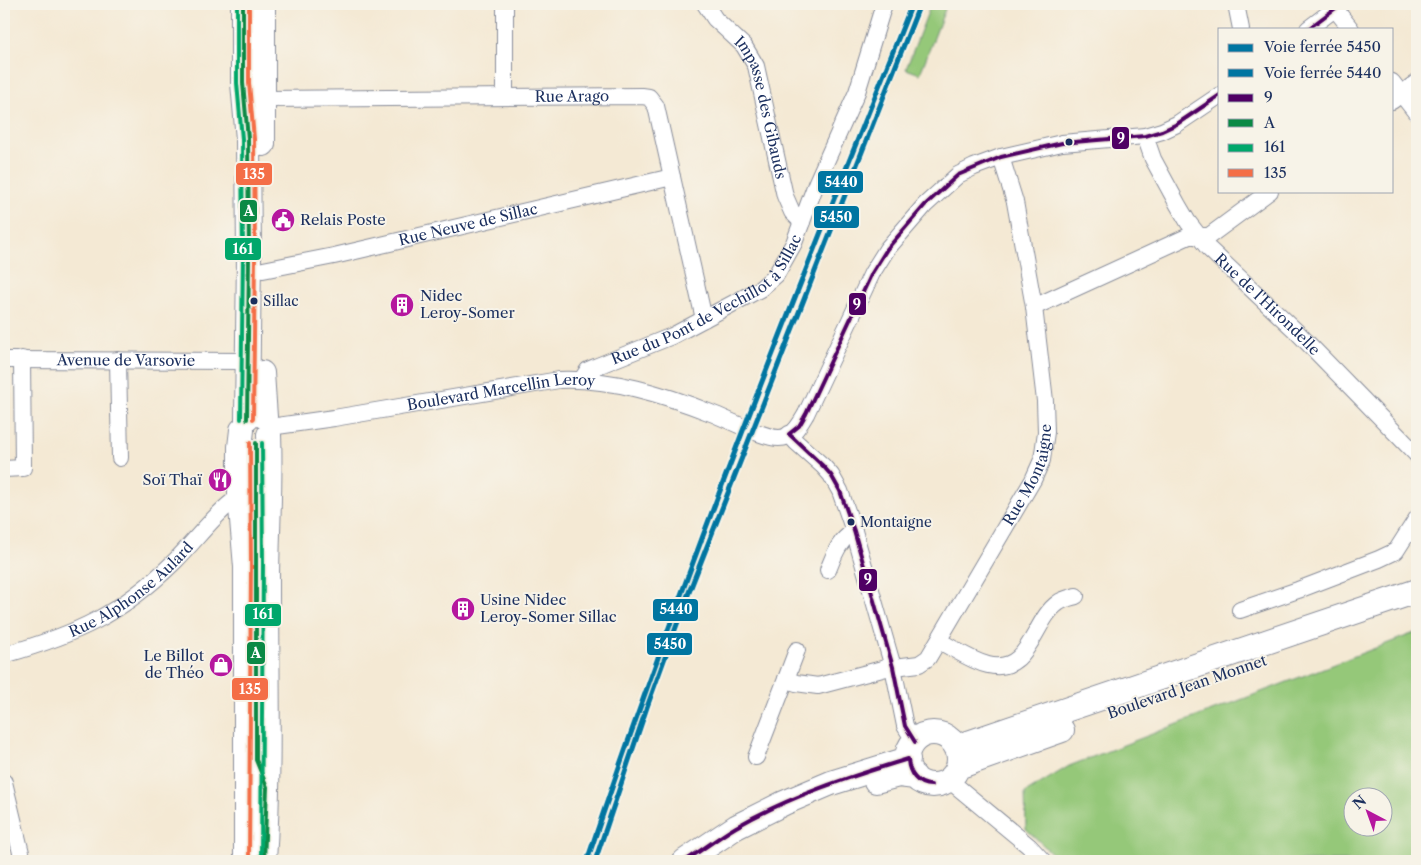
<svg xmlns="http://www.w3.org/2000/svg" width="1421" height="865" font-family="'Libre Caslon Text',serif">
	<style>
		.green { fill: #95c879; stroke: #587c6c; fill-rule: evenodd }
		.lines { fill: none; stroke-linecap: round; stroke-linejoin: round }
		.street-casing { stroke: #888c99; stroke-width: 18 }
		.secondary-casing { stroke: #888c99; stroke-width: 26 }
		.street { stroke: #fff; stroke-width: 16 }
		.secondary { stroke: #fff; stroke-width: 24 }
		.bus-1-casing { stroke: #f7f3e8; stroke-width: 8 }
		.bus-2-casing { stroke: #f7f3e8; stroke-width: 8 }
		.bus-3-casing { stroke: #f7f3e8; stroke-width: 8 }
		.bus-4-casing { stroke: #f7f3e8; stroke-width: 8 }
		.bus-1 { stroke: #4f0064; stroke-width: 4 }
		.bus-2 { stroke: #0b8945; stroke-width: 4 }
		.bus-3 { stroke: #00a76b; stroke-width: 4 }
		.bus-4 { stroke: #f46e47; stroke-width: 4 }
		.rail-1-casing { stroke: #f7f3e8; stroke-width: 9 }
		.rail-2-casing { stroke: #f7f3e8; stroke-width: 9 }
		.rail-1 { stroke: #0075a1; stroke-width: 5 }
		.rail-2 { stroke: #0075a1; stroke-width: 5 }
		.bus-dot { fill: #1b2f5e; stroke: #f7f3e8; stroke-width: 2 }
		.labels { text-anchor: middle; stroke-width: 4; stroke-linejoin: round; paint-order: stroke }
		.bus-label { font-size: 14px; fill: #1b2f5e; stroke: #f7f3e8; text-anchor: start }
		.street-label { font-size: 15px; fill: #1b2f5e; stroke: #f7f3e8 }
		.poi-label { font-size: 15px; fill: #1b2f5e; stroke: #f7f3e8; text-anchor: start }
		.line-badge { stroke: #f7f3e8; stroke-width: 2 }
		.badge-label { font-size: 14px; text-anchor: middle; font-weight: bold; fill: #fff }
	</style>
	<rect width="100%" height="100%" fill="#f7f3e8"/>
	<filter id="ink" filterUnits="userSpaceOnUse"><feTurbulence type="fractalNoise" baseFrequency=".02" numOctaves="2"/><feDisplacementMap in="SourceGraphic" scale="10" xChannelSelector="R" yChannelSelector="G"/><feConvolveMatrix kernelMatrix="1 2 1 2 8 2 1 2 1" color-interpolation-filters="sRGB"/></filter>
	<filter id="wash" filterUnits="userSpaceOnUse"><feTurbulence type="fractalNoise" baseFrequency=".0096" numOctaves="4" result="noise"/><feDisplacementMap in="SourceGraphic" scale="20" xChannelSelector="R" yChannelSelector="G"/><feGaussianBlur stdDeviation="1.12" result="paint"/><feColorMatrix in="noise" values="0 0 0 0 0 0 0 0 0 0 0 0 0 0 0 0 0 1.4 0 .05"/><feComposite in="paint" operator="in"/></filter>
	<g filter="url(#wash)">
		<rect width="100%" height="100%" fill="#f4e9d4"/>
		<!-- green -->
		<path class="green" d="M931,4H947L920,74L906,69Z
			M1417,632V861H1060L1026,829L1025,793L1069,766ZM1354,798H1384V828H1354Z"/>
	</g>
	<g filter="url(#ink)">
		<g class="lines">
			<!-- street casing -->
			<g class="street-casing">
				<g id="street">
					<path d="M505,4V97"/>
					<path id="s1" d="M705,4L715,19L744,46L756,66L785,196L792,212L802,222"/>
					<path d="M1236,4L1241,29"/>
					<path d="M1335,9L1351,29"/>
					<path d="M1308,29L1341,4"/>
					<path d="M1392,82L1417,114"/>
					<path id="s2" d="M263,99L642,96L649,97L656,106L704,319"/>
					<path d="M1392,101L1417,82"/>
					<path id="s3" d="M1145,136L1153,159L1178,205L1188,222L1208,248L1296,331L1417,455"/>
					<path id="s4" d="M263,270L334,256L672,177"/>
					<path d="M1034,307L1189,236H1209L1270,191"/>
					<path id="s5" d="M4,360L248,361"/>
					<path d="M118,360L120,458"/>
					<path id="s6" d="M582,379L588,370L595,367L672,336L704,319L760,289L776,275L794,243L816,184L857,92L884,4"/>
					<path id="s7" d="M270,427L334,418L559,380C611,378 663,394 711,413C727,419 763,438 779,438C793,438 800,424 806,414L872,273L887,249L925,205L958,175L974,167L1001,157L1062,143L1145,136L1162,131L1177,124L1220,95"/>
					<path d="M789,434L796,442L823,466L831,475L840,491L854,531L893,667L905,726L915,742"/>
					<path d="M4,469L23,468L22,359"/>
					<path d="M828,570C835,553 838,542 854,531"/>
					<path d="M1240,610L1298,590L1379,559L1396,551L1417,518"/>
					<path d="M939,641C955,649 971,661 988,665C1030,675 1033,620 1058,603C1063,599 1069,598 1076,596"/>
					<path id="s8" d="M4,655C77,634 120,615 175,561C196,540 215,513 240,496"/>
					<path d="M786,679L797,650"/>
					<path id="s9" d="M756,757L786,679L796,683L818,686L886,668L919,664L928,658L1033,480L1042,460L1046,432L1045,401L1034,307L1015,202L1001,157"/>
					<path d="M949,780L1030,847L1043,861"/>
					<path d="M4,782L23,861"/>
				</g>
			</g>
			<!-- secondary casing -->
			<g class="secondary-casing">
				<path id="secondary" d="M243,4V83L248,139L249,256L247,419
					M263,144V4
					M262,373L265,417
					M242,430L240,447V496L246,567V861
					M907 759a26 26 0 1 1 52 0a26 26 0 1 1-52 0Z
					M956,747L1417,591
					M958,767L1062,730
					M876,781L899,775L915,777
					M264,861C270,769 267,676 267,583C267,534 271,484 269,435
					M685,861L736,827L784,803L831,783L908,759"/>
			</g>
			<!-- street -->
			<use href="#street" class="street"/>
			<!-- secondary -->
			<use href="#secondary" class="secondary"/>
			<!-- bus-1 casing -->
			<g class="bus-1-casing">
				<path id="bus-1" d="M1308,29L1341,4
					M789,434L799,426L806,414L872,273L887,249L925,205L958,175L1001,157L1062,143L1145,136L1162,131L1177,124L1220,95
					M789,434L823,466L831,475L840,491L854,531L893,667L905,726L915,742
					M908,760C909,773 917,785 931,785
					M685,861C702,850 719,837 736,827C790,796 849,777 908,759"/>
			</g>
			<!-- bus-2 casing -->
			<g class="bus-2-casing">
				<path id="bus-2" d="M243,4V83L248,139L249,256L247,419
					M256,443V760L267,787L264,861"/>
			</g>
			<!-- bus-3 casing -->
			<g class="bus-3-casing">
				<path id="bus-3" d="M237,4V83L242,139L243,256L241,419
					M261,861L263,563L262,443"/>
			</g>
			<!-- bus-4 casing -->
			<g class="bus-4-casing">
				<path id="bus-4" d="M249,4V83L254,139L255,256L253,419
					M249,861L251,563L250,443"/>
			</g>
			<!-- bus-1 -->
			<use href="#bus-1" class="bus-1"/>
			<!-- bus-2 -->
			<use href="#bus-2" class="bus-2"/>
			<!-- bus-3 -->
			<use href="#bus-3" class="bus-3"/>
			<!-- bus-4 -->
			<use href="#bus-4" class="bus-4"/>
			<!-- rail-1 casing -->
			<g class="rail-1-casing">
				<path id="rail-1" d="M595,861L647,707L684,605L920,4"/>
			</g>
			<!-- rail-2 casing -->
			<g class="rail-2-casing">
				<path id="rail-2" d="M587,861C684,571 798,288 912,4"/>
			</g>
			<!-- rail-1 -->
			<use href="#rail-1" class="rail-1"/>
			<!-- rail-2 -->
			<use href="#rail-2" class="rail-2"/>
		</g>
	</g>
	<!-- icons -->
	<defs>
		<g id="civic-disc" transform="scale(1.25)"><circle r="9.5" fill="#b5179e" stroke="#f7f3e8"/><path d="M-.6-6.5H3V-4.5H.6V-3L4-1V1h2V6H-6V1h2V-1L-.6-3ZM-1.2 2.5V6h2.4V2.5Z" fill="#fff"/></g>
		<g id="building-disc" transform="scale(1.25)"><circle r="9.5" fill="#b5179e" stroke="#f7f3e8"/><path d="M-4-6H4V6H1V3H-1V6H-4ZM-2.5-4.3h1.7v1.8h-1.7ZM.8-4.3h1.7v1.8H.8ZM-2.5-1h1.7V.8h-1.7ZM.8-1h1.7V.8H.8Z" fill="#fff"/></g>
		<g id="restaurant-disc" transform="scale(1.25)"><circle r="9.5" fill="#b5179e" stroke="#f7f3e8"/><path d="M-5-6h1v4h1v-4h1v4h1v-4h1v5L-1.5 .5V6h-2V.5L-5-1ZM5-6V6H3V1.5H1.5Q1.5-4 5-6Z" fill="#fff"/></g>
		<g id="shop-disc" transform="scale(1.25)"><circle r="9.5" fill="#b5179e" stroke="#f7f3e8"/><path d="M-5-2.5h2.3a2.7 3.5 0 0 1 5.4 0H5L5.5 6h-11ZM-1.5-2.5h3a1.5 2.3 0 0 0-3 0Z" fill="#fff"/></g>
	</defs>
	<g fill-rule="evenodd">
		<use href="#civic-disc" x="283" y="220"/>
		<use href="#building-disc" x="402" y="305"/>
		<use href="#restaurant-disc" x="220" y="480"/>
		<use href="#building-disc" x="463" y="609"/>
		<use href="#shop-disc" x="221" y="665"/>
	</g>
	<!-- markers -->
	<g class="bus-dot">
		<circle cx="1069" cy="142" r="4.5"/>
		<circle cx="254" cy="301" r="4.5"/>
		<circle cx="851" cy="522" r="4.5"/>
	</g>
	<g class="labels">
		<!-- bus labels -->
		<g class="bus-label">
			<text x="263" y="306">Sillac</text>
			<text x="860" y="527">Montaigne</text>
		</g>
		<!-- street labels -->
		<g class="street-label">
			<text dy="5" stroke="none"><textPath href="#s2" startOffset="309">Rue Arago</textPath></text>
			<text dy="5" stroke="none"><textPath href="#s1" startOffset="122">Impasse des Gibauds</textPath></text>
			<text dy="5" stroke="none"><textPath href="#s4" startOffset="210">Rue Neuve de Sillac</textPath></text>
			<text dy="5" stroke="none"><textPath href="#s6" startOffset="152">Rue du Pont de Vechillot à Sillac</textPath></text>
			<text dy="5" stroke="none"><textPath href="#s3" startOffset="211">Rue de l'Hirondelle</textPath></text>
			<text dy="5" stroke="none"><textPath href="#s5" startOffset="122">Avenue de Varsovie</textPath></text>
			<text dy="5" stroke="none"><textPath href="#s7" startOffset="234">Boulevard Marcellin Leroy</textPath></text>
			<text dy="5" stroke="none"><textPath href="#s9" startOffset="441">Rue Montaigne</textPath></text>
			<text dy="5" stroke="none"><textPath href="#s8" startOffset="145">Rue Alphonse Aulard</textPath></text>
			<text transform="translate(1187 687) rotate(-19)" y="5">Boulevard Jean Monnet</text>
		</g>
		<!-- poi labels -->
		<g class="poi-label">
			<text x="300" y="225">Relais Poste</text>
			<text x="420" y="301">Nidec<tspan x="420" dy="17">Leroy-Somer</tspan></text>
			<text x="202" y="485" text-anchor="end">Soï Thaï</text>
			<text x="480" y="605">Usine Nidec<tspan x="480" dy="17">Leroy-Somer Sillac</tspan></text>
			<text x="204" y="661" text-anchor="end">Le Billot<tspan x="204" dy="17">de Théo</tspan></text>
		</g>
	</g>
	<g class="line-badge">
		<rect x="1111" y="126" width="19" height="24" rx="5" fill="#4f0064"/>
		<rect x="235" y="162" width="38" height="24" rx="5" fill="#f46e47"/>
		<rect x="817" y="170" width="47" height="24" rx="5" fill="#0075a1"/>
		<rect x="239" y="199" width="19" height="24" rx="5" fill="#0b8945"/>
		<rect x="813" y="205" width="47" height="24" rx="5" fill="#0075a1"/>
		<rect x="224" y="237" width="38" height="24" rx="5" fill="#00a76b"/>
		<rect x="848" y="292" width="19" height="24" rx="5" fill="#4f0064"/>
		<rect x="858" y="568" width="20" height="24" rx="5" fill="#4f0064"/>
		<rect x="652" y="598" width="47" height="24" rx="5" fill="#0075a1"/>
		<rect x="244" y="603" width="38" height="24" rx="5" fill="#00a76b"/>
		<rect x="646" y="632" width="47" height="24" rx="5" fill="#0075a1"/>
		<rect x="246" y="641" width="20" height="24" rx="5" fill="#0b8945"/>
		<rect x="231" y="677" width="38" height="24" rx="5" fill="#f46e47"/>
	</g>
	<g class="badge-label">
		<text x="1121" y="143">9</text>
		<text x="254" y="179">135</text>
		<text x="841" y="187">5440</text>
		<text x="249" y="216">A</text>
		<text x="836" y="222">5450</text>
		<text x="243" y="254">161</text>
		<text x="857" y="309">9</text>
		<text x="868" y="584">9</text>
		<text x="676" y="614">5440</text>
		<text x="263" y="619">161</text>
		<text x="670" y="649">5450</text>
		<text x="256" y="658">A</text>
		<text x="250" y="694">135</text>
	</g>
	<!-- margin -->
	<rect width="1421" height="865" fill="none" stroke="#f7f3e8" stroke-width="20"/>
	<!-- legend -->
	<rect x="1218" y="28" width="175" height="165" fill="#f7f3e8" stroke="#9fa5b1"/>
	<rect x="1228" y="44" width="25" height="8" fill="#0075a1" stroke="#9fa5b1"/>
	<text x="1264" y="52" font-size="15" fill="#1b2f5e">Voie ferrée 5450</text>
	<rect x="1228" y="69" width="25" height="8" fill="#0075a1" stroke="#9fa5b1"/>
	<text x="1264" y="78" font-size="15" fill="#1b2f5e">Voie ferrée 5440</text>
	<rect x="1228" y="94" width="25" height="8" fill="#4f0064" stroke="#9fa5b1"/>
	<text x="1264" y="102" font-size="15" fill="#1b2f5e">9</text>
	<rect x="1228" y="119" width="25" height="8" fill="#0b8945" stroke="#9fa5b1"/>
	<text x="1264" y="128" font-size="15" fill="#1b2f5e">A</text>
	<rect x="1228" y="144" width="25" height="8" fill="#00a76b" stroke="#9fa5b1"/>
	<text x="1264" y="152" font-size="15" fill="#1b2f5e">161</text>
	<rect x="1228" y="169" width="25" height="8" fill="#f46e47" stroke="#9fa5b1"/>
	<text x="1264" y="178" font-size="15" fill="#1b2f5e">135</text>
	<!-- north arrow -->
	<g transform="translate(1368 812) rotate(319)"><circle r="24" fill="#f7f3e8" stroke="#9fa5b1"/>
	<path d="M0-4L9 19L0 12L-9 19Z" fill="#b5179e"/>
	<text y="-8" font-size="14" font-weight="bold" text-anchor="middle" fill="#1b2f5e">N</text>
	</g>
</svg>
